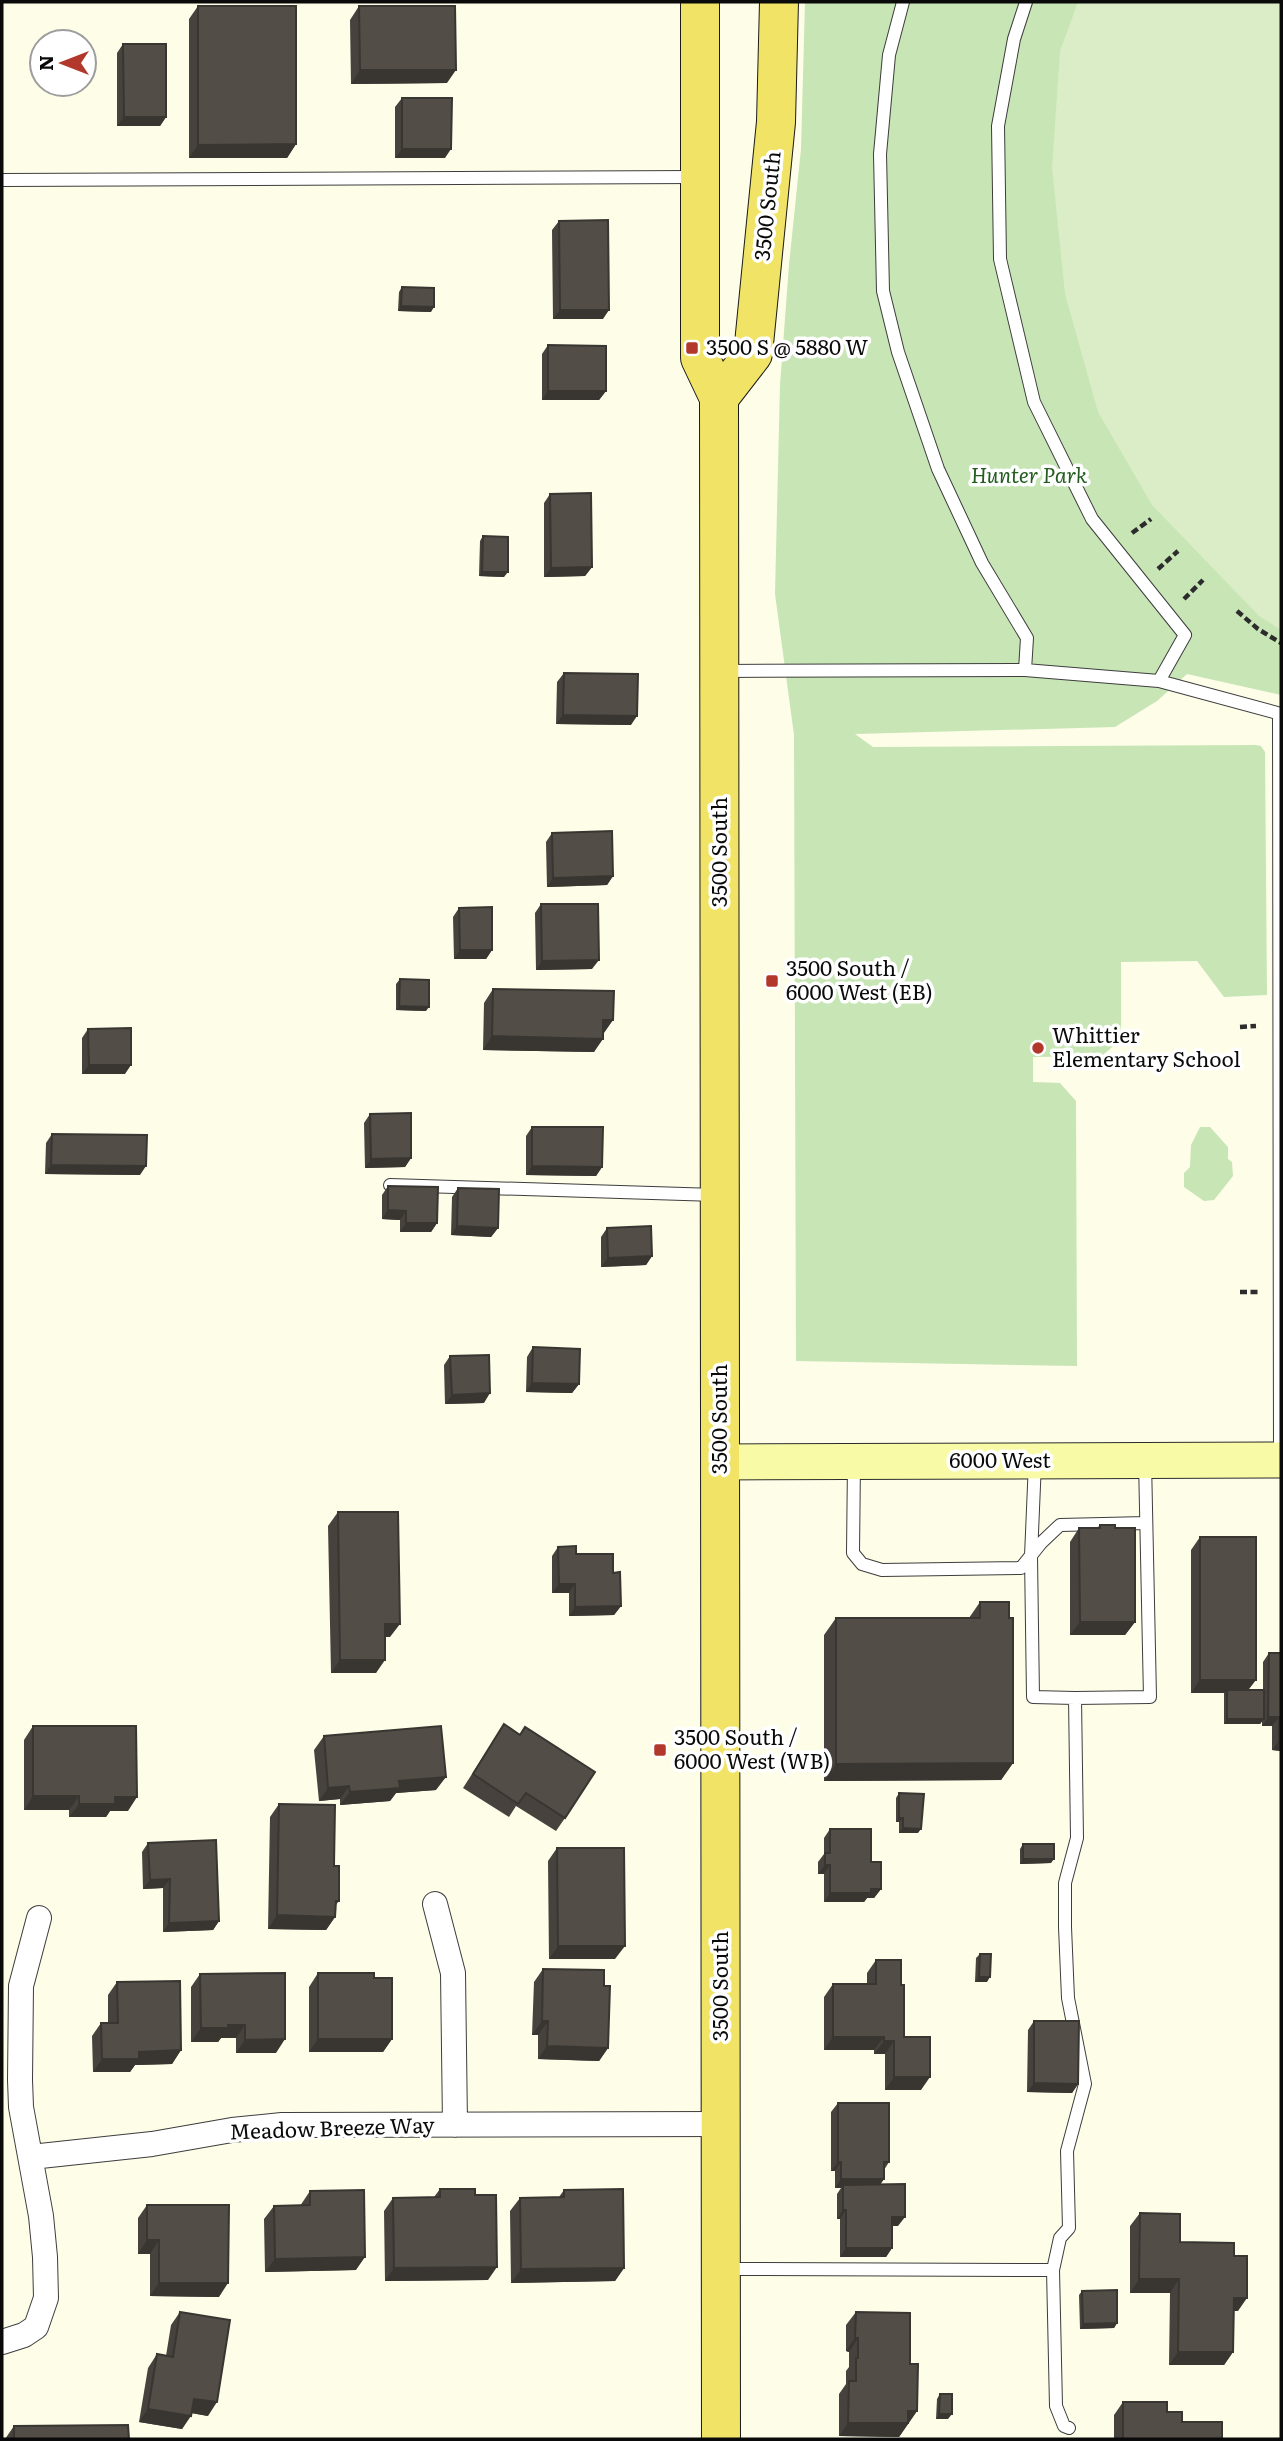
<svg xmlns="http://www.w3.org/2000/svg" width="1283" height="2441" font-family="Literata,serif">
	<style>
		.green { fill: #c7e5b5 }
		.pitch { fill: #daedc6 }
		.lines { fill: none; stroke-linecap: round; stroke-linejoin: round }
		.lane-casing { stroke: #3d3d3d; stroke-width: 14 }
		.street-casing { stroke: #3d3d3d; stroke-width: 26 }
		.secondary-casing { stroke: #2c2c2c; stroke-width: 37 }
		.primary-casing { stroke: #1b1b1b; stroke-width: 40 }
		.path { stroke: #2c2c2c; stroke-width: 4.5; stroke-dasharray: 7 3.5; stroke-linecap: butt }
		.lane { stroke: #fff; stroke-width: 12 }
		.street { stroke: #fff; stroke-width: 24 }
		.secondary { stroke: #f8faa6; stroke-width: 35 }
		.primary { stroke: #f1e365; stroke-width: 38 }
		.wall { fill: #47423d }
		.shaded-wall { fill: #393632 }
		.building { fill: #524d47; stroke: #393632; stroke-width: 2 }
		.poi-dot { fill: #b1382b; stroke: #fff; stroke-width: 2.5 }
		.labels { text-anchor: middle; stroke-width: 7; stroke-linejoin: round; paint-order: stroke }
		.street-label { font-size: 21px; fill: #0a0a0a; stroke: #fff }
		.poi-label { font-size: 21px; fill: #0a0a0a; stroke: #fff; text-anchor: start }
		.park-label { font-size: 21px; font-style: italic; fill: #235d1f; stroke: #fff }
	</style>
	<rect width="100%" height="100%" fill="#fefde8"/>
	<!-- green -->
	<path class="green" d="M805,2H1281V695L1187,674L1157,701L1115,727L855,734L873,747L1256,745L1261,746L1265,752L1267,995L1224,997L1197,961L1121,962V1039L1102,1056L1033,1057V1082L1060,1083L1076,1101L1077,1366L796,1361L794,735L775,594L780,385L789,265L801,149Z
		M1200,1127H1210L1228,1147V1159L1232,1162L1233,1176L1214,1200L1204,1201L1184,1187V1173L1190,1167L1191,1145Z"/>
	<!-- pitch -->
	<path class="pitch" d="M1078,2H1281V630L1259,616L1152,505L1098,412L1065,294L1052,168L1060,51Z"/>
	<g class="lines">
		<!-- lane casing -->
		<g class="lane-casing">
			<path id="lane" d="M903,2L889,55L880,154L883,291L898,352L938,469L982,563L1027,638L1025,670
				M1026,2L1014,39L998,126L1000,259L1034,402L1092,519L1185,635L1159,681
				M2,180L696,177
				M723,671L1025,670L1159,681L1281,714
				M1279,714L1280,1457
				M390,1185L716,1195
				M854,1462L853,1553L862,1564L882,1570L1021,1568L1041,1543L1060,1525L1146,1523
				M1035,1462L1031,1556L1033,1697L1075,1698
				M725,2269L1053,2270L1056,2406L1064,2426L1069,2428
				M1053,2270L1060,2238L1069,2228L1067,2151L1085,2084L1068,1998L1065,1927V1883L1077,1838L1075,1698L1150,1697L1145,1461"/>
		</g>
		<!-- street casing -->
		<g class="street-casing">
			<path id="street" d="M435,1904L453,1973L455,2125
				M31,2157L152,2144L232,2130L282,2125L721,2124
				M2,2342L24,2335L36,2327L46,2298L45,2257L41,2216L21,2107L20,2080L21,1986L39,1918"/>
		</g>
		<!-- secondary casing -->
		<g class="secondary-casing">
			<path id="secondary" d="M720,1462L1281,1460"/>
		</g>
		<!-- primary casing -->
		<g class="primary-casing">
			<path id="primary" d="M700,2V358L719,398L721,2439
				M719,398L753,354L776,122L779,2"/>
		</g>
		<!-- path -->
		<path class="path" d="M1132,533L1151,519
			M1158,569L1178,551
			M1184,599L1203,580
			M1237,611L1258,629L1281,643
			M1240,1027L1256,1026
			M1240,1292H1259"/>
		<!-- lane -->
		<use href="#lane" class="lane"/>
		<!-- street -->
		<use href="#street" class="street"/>
		<!-- secondary -->
		<use href="#secondary" class="secondary"/>
		<!-- primary -->
		<use href="#primary" class="primary"/>
	</g>
	<!-- wall -->
	<path class="wall" d="M198,6L296,144L287,158H189V19Z
		M359,6L447,83L351,84L350,20Z
		M123,44L166,117L160,126H117V53Z
		M402,98L445,158H395V107Z
		M559,221L603,319H553L552,230Z
		M402,287L431,312L398,311L399,292Z
		M548,345L606,391L599,400H542V354Z
		M550,494L592,567L585,576L544,577V503Z
		M483,536L504,577L479,576L480,541Z
		M564,673L631,725L556,724L557,682Z
		M552,833L613,876L607,885L547,887L546,842Z
		M541,904L592,969L536,970L535,913Z
		M459,908L492,950L486,959H454L453,917Z
		M400,979L426,1011L396,1010V984Z
		M493,989L613,1020L603,1033L594,1052L483,1050L484,1003Z
		M88,1029L125,1074H82V1038Z
		M370,1114L411,1158L405,1167L365,1168L364,1123Z
		M532,1127L602,1167L596,1176L526,1175V1136Z
		M52,1134L140,1175L45,1174L46,1143Z
		M388,1186L437,1223L431,1232H400V1220L382,1219V1195Z
		M458,1188L498,1228L491,1237L451,1235L452,1197Z
		M607,1228L652,1256L646,1265L601,1267V1237Z
		M533,1347L579,1384L572,1393L526,1392L527,1357Z
		M450,1356L484,1403L445,1404L444,1365Z
		M338,1512L390,1637H385L376,1673H331L328,1526Z
		M1100,1525L1135,1622L1125,1635H1070V1542L1079,1528H1097Z
		M1200,1537L1249,1690H1263V1662L1269,1653H1281V1751L1272,1750V1726H1262V1721L1260,1724H1224V1693H1191V1550Z
		M558,1547L613,1573L621,1606L614,1615L569,1616V1593H552V1556Z
		M980,1602L1013,1763L1001,1780L824,1781V1635L836,1618H969Z
		M504,1724L565,1818L556,1831L516,1806L509,1817L463,1788Z
		M33,1726L128,1811H110L106,1817H69V1810H24V1740Z
		M324,1736L436,1790L396,1793L390,1801L340,1805V1799L319,1801L314,1750Z
		M899,1793L918,1833H899V1822H896V1798Z
		M279,1804L339,1901L335,1906V1917L326,1930L268,1929L270,1817Z
		M830,1829L871,1862L881,1889L874,1898H867L864,1902H824V1874H818V1862L824,1854V1838Z
		M148,1843L219,1921L213,1930L163,1932V1888L143,1889L142,1852Z
		M1023,1844L1051,1863L1020,1864V1849Z
		M557,1848L615,1959H549L548,1861Z
		M980,1954L987,1982H975L976,1958Z
		M876,1960L901,1985L904,2037L921,2090H885V2054H874V2050H824V1997L833,1984H867V1973Z
		M543,1969L604,1986L608,2048L599,2061L538,2059V2035H532L534,1982Z
		M318,1973L374,1978L392,2039L383,2052H309V1987Z
		M200,1974L276,2053H236V2038H221L218,2042H191V1987Z
		M117,1982L181,2050L172,2064L135,2065L130,2072H93L92,2036L101,2023H108V1995Z
		M1034,2021L1078,2084L1072,2093L1027,2092L1028,2030Z
		M838,2103L889,2162L884,2170V2179L880,2184L898,2226H892V2248L886,2257H840V2219H837V2194L841,2188H835V2171H831V2112Z
		M440,2189L475,2195L488,2280L385,2281L384,2211L393,2198L434,2197Z
		M564,2190L624,2268L615,2281L511,2283L510,2211L520,2198L559,2197Z
		M310,2191L356,2270L265,2272L264,2219L274,2206H300Z
		M147,2205L219,2297L150,2296V2254H138V2218Z
		M1140,2213L1180,2242L1234,2256L1238,2311H1234L1233,2352L1224,2365H1169L1170,2293H1130V2226Z
		M1082,2291L1117,2323L1114,2328L1080,2329L1079,2295Z
		M180,2312L208,2416L192,2413L182,2429L139,2422L148,2368L157,2354L166,2356L171,2325Z
		M856,2312L910,2364L917,2411L899,2437L839,2436V2394L846,2384V2371L849,2367V2352L846,2351V2325Z
		M940,2394L948,2419H936L937,2399Z
		M1123,2402L1167,2412L1182,2422L1222,2439H1114V2415Z
		M14,2426L129,2439H5Z"/>
	<!-- shaded-wall -->
	<path class="shaded-wall" d="M360,70H456L447,83L351,84Z
		M124,117H166L160,126H117Z
		M296,144L287,158H189L198,145Z
		M402,149H451L445,158H395Z
		M401,306L434,307L431,312L398,311Z
		M560,310H609L603,319H553Z
		M548,391H606L599,400H542Z
		M592,567L585,576L544,577L551,568Z
		M482,572H508L504,577L479,576Z
		M563,715L637,716L631,725L556,724Z
		M613,876L607,885L547,887L553,878Z
		M460,950H492L486,959H454Z
		M599,960L592,969L536,970L542,961Z
		M399,1006L429,1007L426,1011L396,1010Z
		M603,1020H613L604,1033H594Z
		M492,1036L603,1039L594,1052L483,1050Z
		M89,1065H131L125,1074H82Z
		M411,1158L405,1167L365,1168L371,1159Z
		M51,1165L146,1166L140,1175L45,1174Z
		M532,1166L602,1167L596,1176L526,1175Z
		M388,1210L406,1211L400,1220L382,1219Z
		M406,1223H437L431,1232H400Z
		M457,1226L498,1228L491,1237L451,1235Z
		M652,1256L646,1265L601,1267L608,1258Z
		M532,1383L579,1384L572,1393L526,1392Z
		M490,1393L484,1403L445,1404L452,1395Z
		M559,1584H575L569,1593H552Z
		M621,1606L614,1615L569,1616L575,1607Z
		M1080,1622H1135L1125,1635H1070Z
		M385,1624H400L390,1637H375Z
		M340,1660H385L376,1673H331Z
		M1200,1680H1256L1246,1693L1227,1690L1224,1693H1191Z
		M1268,1717H1279L1272,1726H1262Z
		M1227,1719H1264L1260,1724H1224Z
		M1279,1741H1281V1751L1272,1750Z
		M1013,1763L1001,1780L824,1781L836,1764Z
		M446,1777L436,1790L396,1793L390,1801L340,1805L350,1792L399,1781Z
		M349,1786L340,1799L319,1801L328,1788Z
		M33,1796H79L69,1810H24Z
		M115,1797H137L128,1811H110L106,1817H69L79,1804Z
		M899,1818H903L899,1822H896Z
		M903,1828L921,1829L918,1833H899Z
		M1023,1859H1054L1051,1863L1020,1864Z
		M825,1865H830L824,1874H818Z
		M170,1879L163,1888L143,1889L150,1880Z
		M871,1889H881L874,1898H867L864,1902H824L830,1893Z
		M277,1915L335,1917L326,1930L268,1929Z
		M219,1921L213,1930L163,1932L169,1923Z
		M558,1946H625L615,1959H549Z
		M979,1977H990L987,1982H975Z
		M542,2021H548L538,2035H532Z
		M228,2025H245L236,2038H221L218,2042H191L201,2028Z
		M833,2037H884L874,2050H824Z
		M285,2039L276,2053H236L245,2040Z
		M318,2039H392L383,2052H309Z
		M884,2041H894L885,2054H874Z
		M547,2046L608,2048L599,2061L538,2059Z
		M181,2050L172,2064L135,2065L130,2072H93L102,2059L139,2052Z
		M894,2077H930L921,2090H885Z
		M1034,2083L1078,2084L1072,2093L1027,2092Z
		M838,2162H841L835,2171H831Z
		M841,2179H884L878,2188L843,2185L841,2188H835Z
		M843,2210H846L840,2219H837Z
		M892,2217H905L898,2226H886Z
		M147,2240H159L150,2254H138Z
		M846,2248H892L886,2257H840Z
		M365,2257L356,2270L265,2272L275,2259Z
		M497,2267L488,2280L385,2281L394,2268Z
		M624,2268L615,2281L511,2283L521,2269Z
		M1139,2279H1179L1170,2293H1130Z
		M159,2283H228L219,2297L150,2296Z
		M1234,2298H1247L1238,2311H1225Z
		M1117,2323L1114,2328L1080,2329L1083,2324Z
		M855,2338H858L849,2352L846,2351Z
		M1178,2352H1233L1224,2365H1169Z
		M194,2399L217,2402L208,2416L185,2412Z
		M148,2409L191,2416L182,2429L139,2422Z
		M908,2411H917L899,2437L839,2436L848,2423Z
		M939,2414H952L948,2419H936Z"/>
	<!-- building -->
	<path class="building" d="M198,6H296V144L198,145Z
		M359,6H455L456,70H360Z
		M123,44H166V117H124Z
		M402,98H452L451,149H402Z
		M608,220L609,310H560L559,221Z
		M402,287L434,288V307L401,306Z
		M548,345L606,346V391H548Z
		M591,493L592,567L551,568L550,494Z
		M483,536L508,537V572H482Z
		M564,673L638,674L637,716L563,715Z
		M612,831L613,876L553,878L552,833Z
		M541,904H598L599,960L542,961Z
		M492,907V950H460L459,908Z
		M400,979L429,980V1007L399,1006Z
		M493,989L614,991L613,1020H603V1039L492,1036Z
		M131,1028V1065H89L88,1029Z
		M411,1113V1158L371,1159L370,1114Z
		M532,1127H603L602,1167L532,1166Z
		M52,1134L147,1135L146,1166L51,1165Z
		M388,1186L438,1187L437,1223H406V1211L388,1210Z
		M458,1188L499,1189L498,1228L457,1226Z
		M651,1226L652,1256L608,1258L607,1228Z
		M533,1347L580,1349L579,1384L532,1383Z
		M489,1355L490,1393L452,1395L450,1356Z
		M338,1512H398L400,1624H385V1660H340Z
		M1100,1525H1115V1528H1135V1622H1080L1079,1528H1100Z
		M1200,1537H1256V1680H1200Z
		M576,1546V1554H613V1573L620,1572L621,1606L575,1607V1584H559L558,1547Z
		M980,1602H1009V1618H1013V1763L836,1764V1618H980Z
		M1269,1653H1281V1741H1279V1717H1268Z
		M1227,1690H1264V1719H1227Z
		M504,1724L520,1735L525,1727L595,1772L565,1818L526,1793L518,1804L473,1774Z
		M33,1726H136L137,1797H115V1804H79V1796H33Z
		M441,1726L446,1777L399,1781L400,1788L350,1792L349,1786L328,1788L324,1736Z
		M899,1793L924,1794L921,1829L903,1828V1818H899Z
		M279,1804L335,1805L334,1866H339V1901H336L335,1917L277,1915Z
		M830,1829H871V1862H881V1889H871V1893H830V1865H825V1853H830Z
		M216,1840L219,1921L169,1923L170,1879L150,1880L148,1843Z
		M1023,1844H1054V1859H1023Z
		M557,1848H624L625,1946H558Z
		M980,1954H991L990,1977H979Z
		M876,1960H901V1985H904V2037H930V2077H894V2041H884V2037H833V1984H876Z
		M543,1969L604,1970V1986H610L608,2048L547,2046L548,2021H542Z
		M285,1973V2039L245,2040V2025H228V2028H201L200,1974Z
		M318,1973H374V1978H392V2039H318Z
		M180,1981L181,2050L139,2052V2059H102L101,2023H118L117,1982Z
		M1034,2021H1079L1078,2084L1034,2083Z
		M838,2103H889V2162H884V2179H841V2162H838Z
		M905,2184V2217H892V2248H846V2210H843V2185Z
		M440,2189H475V2195H496L497,2267L394,2268L393,2198L440,2197Z
		M623,2189L624,2268L521,2269L520,2198L564,2197V2190Z
		M364,2190L365,2257L275,2259L274,2206L310,2205V2191Z
		M147,2205H229L228,2283H159V2240H147Z
		M1140,2213L1180,2214V2242L1234,2243V2256H1247V2298H1234L1233,2352H1178L1179,2279H1139Z
		M1117,2290V2323L1083,2324L1082,2291Z
		M180,2312L230,2320L217,2402L194,2399L191,2416L148,2409L157,2354L173,2357Z
		M856,2312L910,2313V2364H918L917,2411H908V2423H848L849,2381H856V2358H858V2338H855Z
		M940,2394H952V2414H939Z
		M1123,2402H1167V2412H1182V2422H1222V2439H1123Z
		M128,2425L129,2439H14V2426Z"/>
	<!-- markers -->
	<g class="poi-dot">
		<rect x="685" y="341" width="14" height="14" rx="3.5"/>
		<rect x="765" y="974" width="14" height="14" rx="3.5"/>
		<circle cx="1038" cy="1048" r="7"/>
		<rect x="653" y="1743" width="14" height="14" rx="3.5"/>
	</g>
	<g class="labels">
		<!-- street labels -->
		<g class="street-label">
			<text transform="translate(768 206) rotate(-84)" y="7">3500 South</text>
			<text transform="translate(720 852) rotate(-90)" y="7">3500 South</text>
			<text transform="translate(720 1419) rotate(-90)" y="7">3500 South</text>
			<text x="1000" y="1468">6000 West</text>
			<text transform="translate(721 1986) rotate(-90)" y="7">3500 South</text>
			<text transform="translate(332 2129) rotate(-2)" y="7">Meadow Breeze Way</text>
		</g>
		<!-- poi labels -->
		<g class="poi-label">
			<text x="706" y="355">3500 S @ 5880 W</text>
			<text x="786" y="976">3500 South /<tspan x="786" dy="24">6000 West (EB)</tspan></text>
			<text x="1052" y="1043">Whittier<tspan x="1052" dy="24">Elementary School</tspan></text>
			<text x="674" y="1745">3500 South /<tspan x="674" dy="24">6000 West (WB)</tspan></text>
		</g>
		<!-- park labels -->
		<g class="park-label">
			<text x="1029" y="483">Hunter Park</text>
		</g>
	</g>
	<!-- border -->
	<rect width="1283" height="2441" fill="none" stroke="#0a0a0a" stroke-width="7"/>
	<!-- north arrow -->
	<g transform="translate(63 63) rotate(270)"><circle r="33" fill="#ffffff" stroke="#9d9d9d" stroke-width="2"/>
	<path d="M0-5L12 26L0 18L-12 26Z" fill="#b1382b"/>
	<text y="-10" font-size="19" font-weight="bold" text-anchor="middle" fill="#0a0a0a">N</text>
	</g>
</svg>
